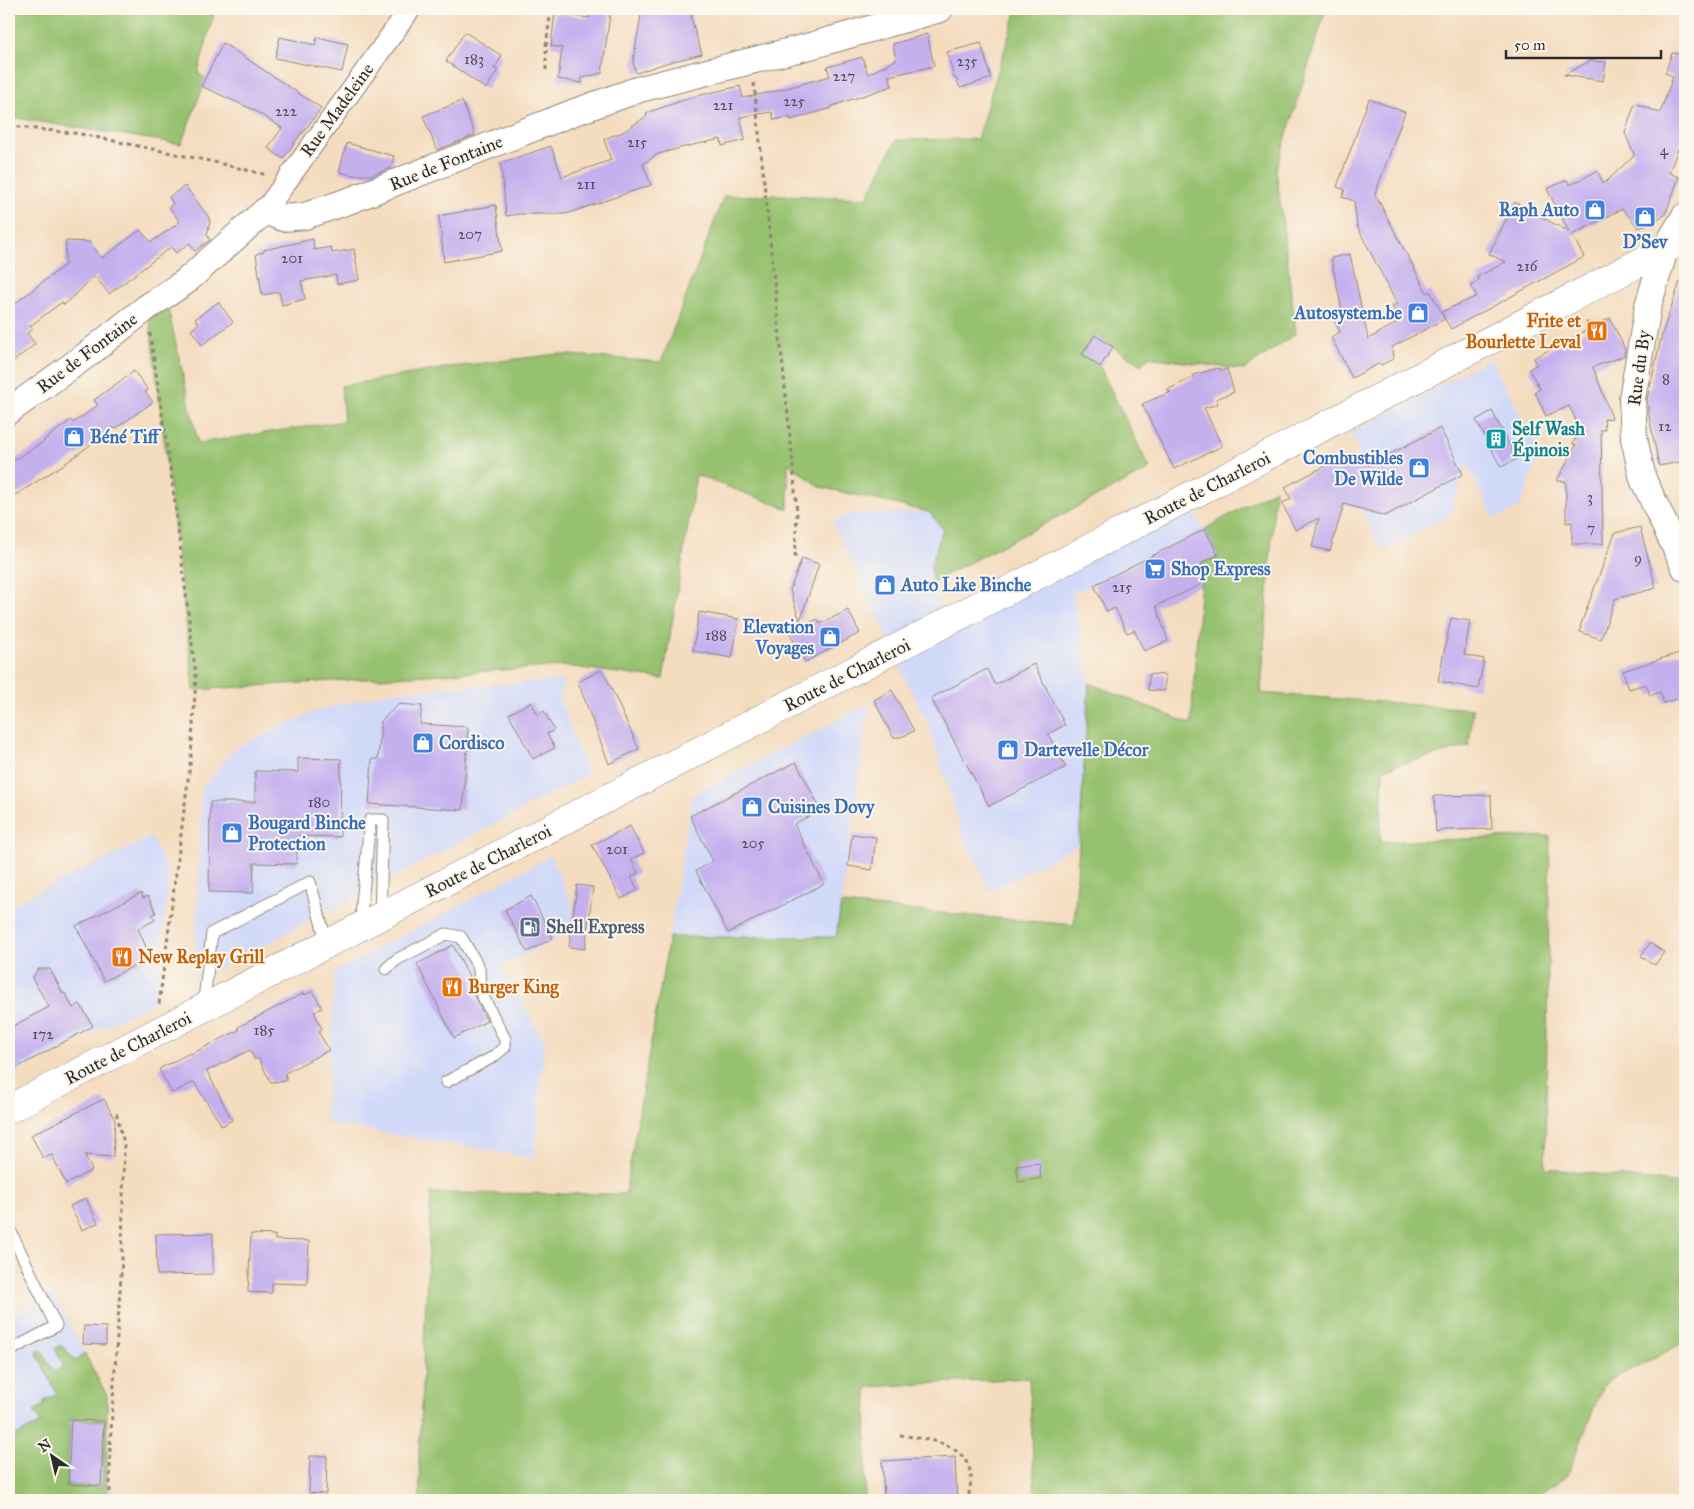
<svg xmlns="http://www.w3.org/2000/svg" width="1694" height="1509" font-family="'IM FELL Great Primer',serif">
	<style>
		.built { fill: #d1d9f9 }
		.green { fill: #96c16e; stroke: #60764c; fill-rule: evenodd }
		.building { fill: #c5b0ee }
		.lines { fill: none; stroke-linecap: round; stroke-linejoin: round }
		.service-casing { stroke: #908475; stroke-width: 13 }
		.minor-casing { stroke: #908475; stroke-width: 23 }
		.tertiary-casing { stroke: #908475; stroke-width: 28 }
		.primary-casing { stroke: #908475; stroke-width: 29 }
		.path { stroke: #908475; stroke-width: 3; stroke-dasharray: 4 4; stroke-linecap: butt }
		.service { stroke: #fff; stroke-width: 11 }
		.minor { stroke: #fff; stroke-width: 21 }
		.tertiary { stroke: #fff; stroke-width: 26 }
		.primary { stroke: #fff; stroke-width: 28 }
		.labels { text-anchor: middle; stroke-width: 4; stroke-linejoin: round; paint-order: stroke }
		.number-label { font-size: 15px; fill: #524c5c }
		.street-label { font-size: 18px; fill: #2b2b2b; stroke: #fbf7ec }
		.shop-label { font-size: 18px; font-weight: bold; fill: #366cbe; stroke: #fbf7ec; text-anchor: start }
		.food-label { font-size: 18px; font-weight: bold; fill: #c56008; stroke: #fbf7ec; text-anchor: start }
		.culture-label { font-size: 18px; font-weight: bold; fill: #0d838f; stroke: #fbf7ec; text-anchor: start }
		.service-label { font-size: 18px; font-weight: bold; fill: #4e5e75; stroke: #fbf7ec; text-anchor: start }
	</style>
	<rect width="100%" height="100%" fill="#fbf7ec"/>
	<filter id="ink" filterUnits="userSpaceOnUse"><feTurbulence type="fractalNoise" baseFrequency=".02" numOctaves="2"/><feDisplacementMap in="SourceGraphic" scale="10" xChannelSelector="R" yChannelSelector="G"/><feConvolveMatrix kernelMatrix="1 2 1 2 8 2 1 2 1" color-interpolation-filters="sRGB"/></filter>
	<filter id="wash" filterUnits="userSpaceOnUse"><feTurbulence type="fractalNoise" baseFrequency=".0096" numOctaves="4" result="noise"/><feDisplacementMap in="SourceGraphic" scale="20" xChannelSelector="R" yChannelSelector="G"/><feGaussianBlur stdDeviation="1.12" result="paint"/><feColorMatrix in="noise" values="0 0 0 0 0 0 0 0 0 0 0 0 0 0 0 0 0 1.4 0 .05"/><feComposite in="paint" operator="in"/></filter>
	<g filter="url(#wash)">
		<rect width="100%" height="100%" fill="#f4dcbf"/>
		<!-- built -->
		<path class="built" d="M1491,358L1540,454L1520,508L1494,519L1467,463L1450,515L1383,551L1349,488L1360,450L1351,433Z
			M1183,493L1219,556L1150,590L1136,563L1094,585L1072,593L1080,627L1089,683L1078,845L990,891L963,837L928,723L905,679L879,618L832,521L853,514L930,512L943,528L931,565L932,582L944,618Z
			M564,680L559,695L587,775L194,982L202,788L236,748L316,711L391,692Z
			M869,704L836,937H669L692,795Z
			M151,837L169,874L155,1002L9,1075V906Z
			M551,856L572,905L570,932L501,967L545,1043L534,1158L325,1123L335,972Z
			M54,1293L107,1396V1500H9V1317Z"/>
		<!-- green -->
		<path class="green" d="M9,9H215L198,73L206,79L181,144L9,117Z
			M1017,9H1326L1276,169L1296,333L1244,370L1148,357L1141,365L1094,335L1082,354L1100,367L1150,469L932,582L931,565L943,529L929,512L820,487L788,463V509L696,475L663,679L566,666L194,690L149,315L167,303L198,443L344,421L341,386L451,367L558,354L661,362L724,196L778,195L867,198L896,140L977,139Z
			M1275,489L1261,693L1473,709L1469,746L1383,769L1380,842L1550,836L1545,1168L1685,1184V1342L1604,1383L1567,1476L1531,1500H1035L1029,1378L867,1387L865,1500H420L419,1450L431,1193L625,1194L669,937H836L841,904L1074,925L1089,683L1191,724L1202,563L1219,556L1205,529Z
			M61,1345L75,1360L85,1354L107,1396V1500H9V1439L41,1423L34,1411L44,1405V1401L57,1394L37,1354L39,1350L42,1351L54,1372L64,1366L55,1349ZM70,1419L105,1421L102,1487L67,1485Z"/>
		<g id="blocks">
			<!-- building -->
			<path class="building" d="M590,9H607V13L610,14L602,73L582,78V83L558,79L562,48L551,46L555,13L589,18Z
				M642,9H693L691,18L702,54L666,63L636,73L633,63Z
				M465,32L502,56L494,69L498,70L486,89L446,61Z
				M927,34L934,66L889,76L892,86L832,106V108L790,120V117L774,120L772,112L740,117L745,140L722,146L721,139L684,147L658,154L643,164L651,185L566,214H520L506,216L501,163L551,146L562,177L611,160L604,139L623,132L647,116L646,113L696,96L740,86L743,98L776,91L830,76L827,67L862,57L868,74L896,60L893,44Z
				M280,37L315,45L317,37L348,44L342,72L275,58Z
				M223,43L321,108L303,133L302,132L283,159L268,148L282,128L254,110L201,86Z
				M981,43L991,78L960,88L956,78H954L947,52Z
				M1683,49H1685V130L1669,173L1679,177L1665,215L1639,228L1622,209L1572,235L1584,257L1451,329L1441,312L1477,296L1471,286L1479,280L1477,277L1506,262L1489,254L1515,202L1569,232L1547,189L1567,180L1570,185L1597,171L1604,184L1634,155L1625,133L1635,103L1660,113L1673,76L1665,73L1672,53L1681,54Z
				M1590,61L1606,62L1603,81L1564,75Z
				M1369,99L1405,112L1375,194L1427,293L1430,291L1445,319L1392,347L1393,359L1381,365L1380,363L1352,378L1331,337L1340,332L1334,318L1343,315L1331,258L1350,254L1368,339L1400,321L1392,306L1397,304L1357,226L1354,201L1342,197L1345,190L1337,187Z
				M462,101L475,135L437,150L423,116Z
				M347,143L394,156L391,168L372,175H353L339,172Z
				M185,186L208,216L210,221L207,235L210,240L195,251L190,243L176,253L171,247L109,294L95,276L64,305L62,302L30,326L33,329L27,333L35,344L9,365V308L66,264L65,262L66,241L89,242L102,258L140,230L151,242L180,222L169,207L173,204L169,197Z
				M496,205L502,251L444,262L439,216Z
				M313,239L314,250L331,247L332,253L354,249L359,280L337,284L336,275L301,281L305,299L282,305L279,292L262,295L256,254L264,252V250Z
				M1683,273L1685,274V461L1659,466L1649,416L1647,400L1662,334Z
				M218,302L233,322L202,345L191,330L199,323L195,319Z
				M1610,318L1625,349L1624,356L1593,367L1612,418L1604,419L1605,430H1601L1603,544H1572V522L1566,523V481H1557L1576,445L1573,444L1580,429L1569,406L1546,416L1535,392L1540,389L1529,369L1537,364L1534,358L1589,329L1586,322L1599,324Z
				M1095,335L1113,347L1100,367L1082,354Z
				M1219,368L1220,371L1227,369L1234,392L1216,399L1218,404L1204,408L1222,446L1174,469L1142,404L1171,392L1167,390L1194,377L1193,375Z
				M134,371L148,390L145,392L153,402L115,429L114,427L66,463L9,499V463L45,441L44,440L71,420L73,423L98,405L94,400Z
				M1492,411L1517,459L1501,467L1476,420Z
				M1440,428L1463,474L1385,516L1344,504L1330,551L1312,547L1319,518L1295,530L1282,503L1291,499L1285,487L1331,463L1332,465L1345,458L1369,465Z
				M1640,527L1656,588L1615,599L1601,639L1580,632L1581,624L1615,533Z
				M1205,529L1218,555L1202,563L1200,585L1156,606L1168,641L1144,651L1134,630L1127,633L1115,608L1107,612L1094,585Z
				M802,558L819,564L800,621L790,590Z
				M848,610L860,633L805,662L789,632L818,619L820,624Z
				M699,612L739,619L732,658L693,651Z
				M1451,618L1470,621L1464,655L1484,659L1478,689L1438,681Z
				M1685,651V696L1664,703L1660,692L1650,696L1646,684L1629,689L1623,671Z
				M1034,664L1065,725L1048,734L1066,767L989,806L931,698L987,669L995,685Z
				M601,670L606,677L639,749L609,764L578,682Z
				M1149,674L1165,675V691L1148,690Z
				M892,690L914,731L901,737H893L874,700Z
				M531,702L538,715L544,711L554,730L547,734L555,748L533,759L509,714Z
				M399,704L422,706L420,724L468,727L463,810L369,804L372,759H378L381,721Z
				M298,758L341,759L340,837L297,836V864L254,863L253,893L209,892L210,802H255V771L298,772Z
				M796,762L821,810L794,824L824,884L728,933L696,871L713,861L690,816Z
				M1491,795L1492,829L1445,830L1436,832L1434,796Z
				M630,826L644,853L631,859L638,873L631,877L638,890L621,899L592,845Z
				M852,834L876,837L872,870L848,866Z
				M577,885L593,887L585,949L569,947Z
				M141,893L143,898L148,896L156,913L152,915L155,920L138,929L147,949L145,950L149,958L104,981L76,926Z
				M531,896L553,938L527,952L505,910Z
				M1650,943L1664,952L1655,965L1641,956Z
				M453,945L472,982L473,994L487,1021L454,1038L417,964Z
				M38,969H50L63,994L65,993L73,1008L80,1004L93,1026L9,1072V1028L49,1007L32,978Z
				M313,991L322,1008L314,1012L322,1029L318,1031L329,1050L285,1073L286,1081L271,1082L258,1058L255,1060L250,1050L207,1071L232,1120L222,1126L194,1082L172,1093L159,1069L190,1053L191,1054L239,1030L238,1027L304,993L305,995Z
				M104,1099L115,1120L113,1157L85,1155L92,1170L66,1184L52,1155L43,1158L31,1135Z
				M1039,1163L1041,1178L1019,1182L1016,1166Z
				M86,1198L98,1223L82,1230L70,1206Z
				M213,1233V1274L157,1275L156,1234Z
				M251,1234L275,1235V1240L309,1241L307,1284L272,1283V1293L248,1292Z
				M84,1326L106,1327V1345L83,1344Z
				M71,1420L104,1421L101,1486L68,1484Z
				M310,1456H327L326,1494L309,1493Z
				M955,1457L957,1500H884L882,1461Z"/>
		</g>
	</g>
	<g filter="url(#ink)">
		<use href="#blocks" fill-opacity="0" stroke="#908475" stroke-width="1"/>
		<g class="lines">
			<!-- service casing -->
			<g class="service-casing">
				<path id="service" d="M360,925L370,820H383L380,914
					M386,969L396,960L446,934L461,937L479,968L480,991L505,1039V1047L493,1057L446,1082
					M203,1008L212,933L310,882L327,944
					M9,1228L56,1326L9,1351"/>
			</g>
			<!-- minor casing -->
			<g class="minor-casing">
				<path id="minor" d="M265,211L410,9"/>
			</g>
			<!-- tertiary casing -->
			<g class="tertiary-casing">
				<path id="tertiary" d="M1685,216L1665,249L1648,306L1632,399L1634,438L1643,479L1685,568
					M9,411L88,354L146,308L185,282L265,211L283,218L305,216L351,200L572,113L640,89L810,46L940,9"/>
			</g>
			<!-- primary casing -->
			<g class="primary-casing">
				<path id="primary" d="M9,1109L1685,239"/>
			</g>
			<!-- path -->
			<path class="path" d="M546,70V46L551,9
				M754,83L793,466L797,513L795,558
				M9,126L81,134L214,162L267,175
				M150,333L173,488L196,677L191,757L159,1004
				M900,1435C926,1439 968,1442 971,1477C971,1484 969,1493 968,1500
				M110,1500V1446L122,1259L124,1143L116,1112"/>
			<!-- service -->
			<use href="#service" class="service"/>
			<!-- minor -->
			<use href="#minor" class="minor"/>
			<!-- tertiary -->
			<use href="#tertiary" class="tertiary"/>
			<!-- primary -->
			<use href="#primary" class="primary"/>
		</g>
	</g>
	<!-- icons -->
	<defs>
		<g id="shop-square" transform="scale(1.125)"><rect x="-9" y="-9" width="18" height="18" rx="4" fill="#3f7fe0" stroke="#fbf7ec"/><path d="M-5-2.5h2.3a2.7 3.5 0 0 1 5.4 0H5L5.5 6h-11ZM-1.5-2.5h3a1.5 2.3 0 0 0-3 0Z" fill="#fff"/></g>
		<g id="restaurant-square" transform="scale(1.125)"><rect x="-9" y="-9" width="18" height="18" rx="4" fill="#e8710a" stroke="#fbf7ec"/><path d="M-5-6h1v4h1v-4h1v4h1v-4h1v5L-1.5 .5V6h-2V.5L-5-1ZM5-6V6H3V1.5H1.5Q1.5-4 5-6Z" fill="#fff"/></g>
		<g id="building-square" transform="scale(1.125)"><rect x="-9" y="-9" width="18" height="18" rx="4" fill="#0f9aa8" stroke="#fbf7ec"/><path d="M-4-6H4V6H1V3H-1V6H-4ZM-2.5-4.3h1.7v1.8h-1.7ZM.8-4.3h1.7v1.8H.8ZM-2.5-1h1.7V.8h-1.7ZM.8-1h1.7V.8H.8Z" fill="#fff"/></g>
		<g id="supermarket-square" transform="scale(1.125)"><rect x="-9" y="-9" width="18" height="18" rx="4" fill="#3f7fe0" stroke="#fbf7ec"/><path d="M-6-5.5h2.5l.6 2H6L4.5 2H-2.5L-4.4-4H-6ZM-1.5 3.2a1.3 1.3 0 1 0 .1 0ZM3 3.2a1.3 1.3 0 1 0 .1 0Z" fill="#fff"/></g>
		<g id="fuel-square" transform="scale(1.125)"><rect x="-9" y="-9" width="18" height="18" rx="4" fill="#5c6f8a" stroke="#fbf7ec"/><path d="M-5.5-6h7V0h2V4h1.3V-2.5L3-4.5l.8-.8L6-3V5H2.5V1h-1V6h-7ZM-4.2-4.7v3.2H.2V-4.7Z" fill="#fff"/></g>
	</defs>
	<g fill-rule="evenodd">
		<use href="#shop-square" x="1595" y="210"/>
		<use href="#shop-square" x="1645" y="217"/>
		<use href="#shop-square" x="1418" y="313"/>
		<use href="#restaurant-square" x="1597" y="331"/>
		<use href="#shop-square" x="74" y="437"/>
		<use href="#building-square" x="1496" y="439"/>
		<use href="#shop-square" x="1419" y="468"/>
		<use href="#supermarket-square" x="1155" y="569"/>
		<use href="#shop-square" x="885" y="585"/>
		<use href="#shop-square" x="830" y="637"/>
		<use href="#shop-square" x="423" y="743"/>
		<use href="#shop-square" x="1008" y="750"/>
		<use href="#shop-square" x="752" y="807"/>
		<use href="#shop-square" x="232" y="833"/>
		<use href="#fuel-square" x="530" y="927"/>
		<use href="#restaurant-square" x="122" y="957"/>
		<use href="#restaurant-square" x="452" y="987"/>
	</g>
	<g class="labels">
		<!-- number labels -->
		<g class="number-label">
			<text x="474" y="64">183</text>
			<text x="967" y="66">235</text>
			<text x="844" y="81">227</text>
			<text x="794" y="106">225</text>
			<text x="723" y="110">221</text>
			<text x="286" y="116">222</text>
			<text x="637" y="147">215</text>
			<text x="1664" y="155">4</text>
			<text x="586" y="189">211</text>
			<text x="470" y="239">207</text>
			<text x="292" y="263">201</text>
			<text x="1527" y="271">216</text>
			<text x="1666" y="384">8</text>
			<text x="1665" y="431">12</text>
			<text x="1590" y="502">3</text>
			<text x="1591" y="533">7</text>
			<text x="1638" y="563">9</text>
			<text x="1122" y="592">215</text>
			<text x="716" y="640">188</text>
			<text x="319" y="807">180</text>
			<text x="753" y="848">205</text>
			<text x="617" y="854">201</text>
			<text x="264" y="1035">185</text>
			<text x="43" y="1039">172</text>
		</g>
		<!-- street labels -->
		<g class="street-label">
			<text transform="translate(337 110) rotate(-54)" y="6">Rue Madeleine</text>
			<text transform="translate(446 163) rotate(-22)" y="6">Rue de Fontaine</text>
			<text transform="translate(87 353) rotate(-37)" y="6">Rue de Fontaine</text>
			<text transform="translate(1639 368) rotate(-82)" y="6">Rue du By</text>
			<text transform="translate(1207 488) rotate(-27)" y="6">Route de Charleroi</text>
			<text transform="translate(847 675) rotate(-27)" y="6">Route de Charleroi</text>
			<text transform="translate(488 861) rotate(-27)" y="6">Route de Charleroi</text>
			<text transform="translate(128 1048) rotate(-27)" y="6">Route de Charleroi</text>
		</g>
		<!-- shop labels -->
		<g class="shop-label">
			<text x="1579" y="216" text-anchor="end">Raph Auto</text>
			<text x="1645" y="248" text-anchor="middle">D'Sev</text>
			<text x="1402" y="319" text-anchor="end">Autosystem.be</text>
			<text x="90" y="443">Béné Tiff</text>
			<text x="1403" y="464" text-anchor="end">Combustibles<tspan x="1403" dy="21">De Wilde</tspan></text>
			<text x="1171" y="575">Shop Express</text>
			<text x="901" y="591">Auto Like Binche</text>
			<text x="814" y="633" text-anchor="end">Elevation<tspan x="814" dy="21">Voyages</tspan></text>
			<text x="439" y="749">Cordisco</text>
			<text x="1024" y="756">Dartevelle Décor</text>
			<text x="768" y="813">Cuisines Dovy</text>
			<text x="248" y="829">Bougard Binche<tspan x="248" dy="21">Protection</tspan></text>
		</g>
		<!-- food labels -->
		<g class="food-label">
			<text x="1581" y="327" text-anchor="end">Frite et<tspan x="1581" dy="21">Bourlette Leval</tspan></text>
			<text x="138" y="963">New Replay Grill</text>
			<text x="468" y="993">Burger King</text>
		</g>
		<!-- culture labels -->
		<g class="culture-label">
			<text x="1512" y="435">Self Wash<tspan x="1512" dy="21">Épinois</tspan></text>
		</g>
		<!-- service labels -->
		<g class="service-label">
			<text x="546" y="933">Shell Express</text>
		</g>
	</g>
	<!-- margin -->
	<rect width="1694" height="1509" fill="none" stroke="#fbf7ec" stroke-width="30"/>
	<!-- north arrow -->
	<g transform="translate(52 1456) rotate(326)" stroke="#fbf7ec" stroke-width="4" paint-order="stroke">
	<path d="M0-4L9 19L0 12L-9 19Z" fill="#2b2b2b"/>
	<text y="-8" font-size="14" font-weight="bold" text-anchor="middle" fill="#2b2b2b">N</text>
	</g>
	<!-- scale -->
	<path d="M1506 50v8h155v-8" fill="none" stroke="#2b2b2b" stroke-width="2.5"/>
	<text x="1514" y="50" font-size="15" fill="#2b2b2b" stroke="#fbf7ec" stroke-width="4" paint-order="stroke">50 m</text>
</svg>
